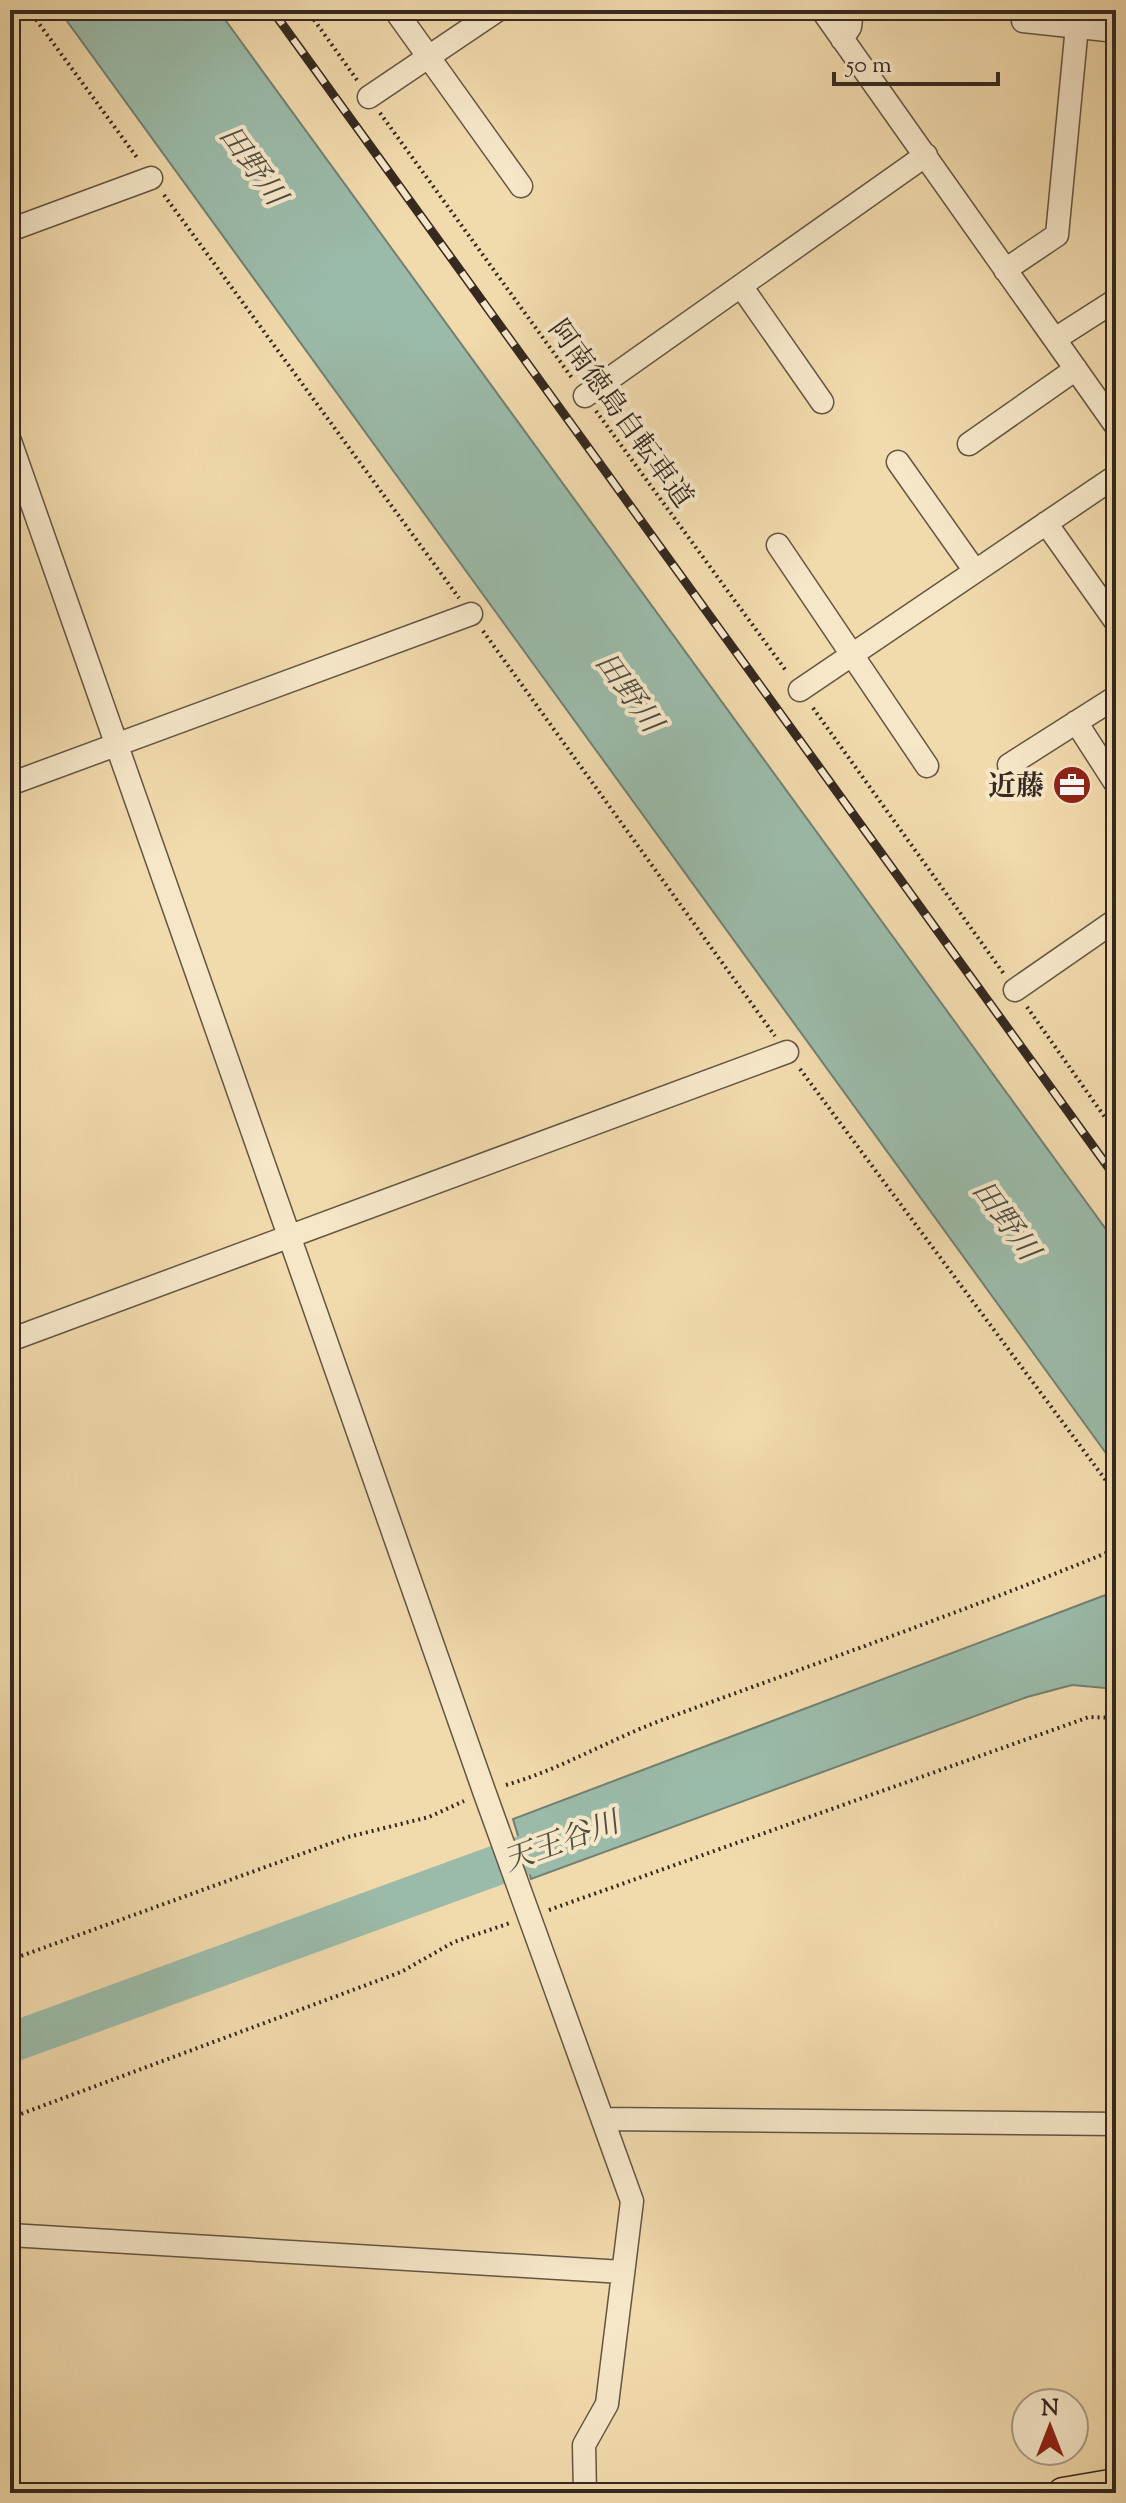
<svg xmlns="http://www.w3.org/2000/svg" width="1126" height="2503" font-family="'Sorts Mill Goudy','Noto Serif JP',serif">
	<style>
		.water { fill: #9bbbaa; stroke: #728173; stroke-width: 2 }
		.lines { fill: none; stroke-linecap: round; stroke-linejoin: round }
		.river { stroke: #9bbbaa; stroke-width: 40 }
		.minor-casing { stroke: #645543; stroke-width: 25 }
		.major-casing { stroke: #352920; stroke-width: 33 }
		.path { stroke: #352920; stroke-width: 4; stroke-dasharray: 2 4; stroke-linecap: butt }
		.minor { stroke: #f6e7c9; stroke-width: 22 }
		.major { stroke: #f1daac; stroke-width: 30 }
		.rail-casing { stroke: #352920; stroke-width: 9 }
		.rail { stroke: #f6e7c9; stroke-width: 6; stroke-dasharray: 18; stroke-linecap: butt }
		.labels { text-anchor: middle; stroke-width: 8; stroke-linejoin: round; paint-order: stroke }
		.street-label { font-size: 28px; fill: #352920; stroke: #f6e7c9 }
		.poi-label { font-size: 28px; font-weight: bold; fill: #352920; stroke: #f6e7c9; text-anchor: end }
		.water-label { font-size: 30px; font-style: italic; fill: #4e4e42; stroke: #f6e7c9 }
	</style>
	<rect width="100%" height="100%" fill="#f1daac"/>
	<filter id="stains"><feTurbulence type="fractalNoise" baseFrequency=".0025" numOctaves="4"/><feColorMatrix values="0 0 0 0 .2 0 0 0 0 .09 0 0 0 0 .02 0 0 0 .5 -.17"/></filter>
	<radialGradient id="worn" r=".72"><stop offset=".6" stop-color="#630" stop-opacity="0"/><stop offset="1" stop-color="#630" stop-opacity=".3"/></radialGradient>
	<!-- water -->
	<path class="water" d="M59,10H218L1116,1243V1467Z
		M1116,1591V1689L1072,1685L1027,1697L531,1879L513,1819Z"/>
	<g class="lines">
		<!-- river -->
		<path class="river" d="M10,2043L574,1837"/>
		<!-- minor casing -->
		<g class="minor-casing">
			<path id="minor" d="M395,10L521,186
				M822,10L1116,426
				M1023,21L1116,31
				M842,39L850,27L852,10
				M369,97L498,10
				M10,230L151,178
				M1005,270L1057,235L1077,26
				M741,286L822,402
				M1055,339L1116,300
				M585,396L926,155
				M10,441L484,1791L632,2201L607,2404L584,2445L585,2493
				M969,444L1076,369
				M898,462L975,571
				M1046,523L1116,622
				M778,545L927,766
				M800,690L1116,476
				M1076,722L1116,784
				M1009,765L1116,697
				M10,784L471,614
				M1015,990L1116,920
				M10,1340L787,1052
				M603,2119L1116,2124
				M10,2235L623,2272"/>
		</g>
		<!-- major casing -->
		<g class="major-casing">
			<path id="major" d="M1063,2493L1116,2484"/>
		</g>
		<!-- path -->
		<path class="path" d="M29,10L138,159
			M307,10L357,80
			M380,113L572,378
			M164,195L459,598
			M596,411L787,672
			M483,631L775,1036
			M813,708L1004,974
			M1027,1007L1116,1133
			M800,1069L1116,1494
			M506,1785C561,1769 609,1740 662,1720C814,1664 966,1611 1116,1549
			M549,1910L1089,1717L1116,1718
			M10,1960L348,1837L429,1817L464,1801
			M10,2118L401,1972L454,1942L510,1923"/>
		<!-- minor -->
		<use href="#minor" class="minor"/>
		<!-- major -->
		<use href="#major" class="major"/>
		<!-- rail casing -->
		<g class="rail-casing">
			<path id="rail" d="M272,10L1116,1178"/>
		</g>
		<!-- rail -->
		<use href="#rail" class="rail"/>
	</g>
	<!-- icons -->
	<defs>
		<g id="office-disc" transform="scale(2)"><circle r="9.5" fill="#8f2418" stroke="#f6e7c9"/><path d="M-6-3h4V-5.5h4V-3h4V5H-6ZM-1-4.5V-3h2v-1.5ZM-6 0V1H6V0Z" fill="#fff"/></g>
	</defs>
	<g fill-rule="evenodd">
		<use href="#office-disc" x="1072" y="785"/>
	</g>
	<g class="labels">
		<!-- street labels -->
		<g class="street-label">
			<text transform="translate(622 413) rotate(54)" y="10">阿南徳島自転車道</text>
		</g>
		<!-- poi labels -->
		<g class="poi-label">
			<text x="1044" y="795">近藤</text>
		</g>
		<!-- water labels -->
		<g class="water-label">
			<text transform="translate(253 165) rotate(54)" y="10">田野川</text>
			<text transform="translate(629 692) rotate(54)" y="10">田野川</text>
			<text transform="translate(1006 1220) rotate(54)" y="10">田野川</text>
			<text transform="translate(561 1841) rotate(-20)" y="10">天王谷川</text>
		</g>
	</g>
	<!-- margin -->
	<rect width="1126" height="2503" fill="none" stroke="#f1daac" stroke-width="40"/>
	<rect x="12" y="12" width="1102" height="2479" fill="none" stroke="#352920" stroke-width="4"/>
	<rect x="20" y="20" width="1086" height="2463" fill="none" stroke="#352920" stroke-width="2"/>
	<!-- north arrow -->
	<g transform="translate(1050 2427)"><circle r="38" fill="#f6e7c9" stroke="#a99b85" stroke-width="2"/>
	<path d="M0-6L14 30L0 20L-14 30Z" fill="#8f2418"/>
	<text y="-12" font-size="22" font-weight="bold" text-anchor="middle" fill="#352920">N</text>
	</g>
	<!-- scale -->
	<path d="M834 72v12h164v-12" fill="none" stroke="#352920" stroke-width="4"/>
	<text x="846" y="72" font-size="24" fill="#352920" stroke="#f6e7c9" stroke-width="6" paint-order="stroke">50 m</text>
	<rect width="100%" height="100%" filter="url(#stains)"/>
	<rect width="100%" height="100%" fill="url(#worn)"/>
</svg>
